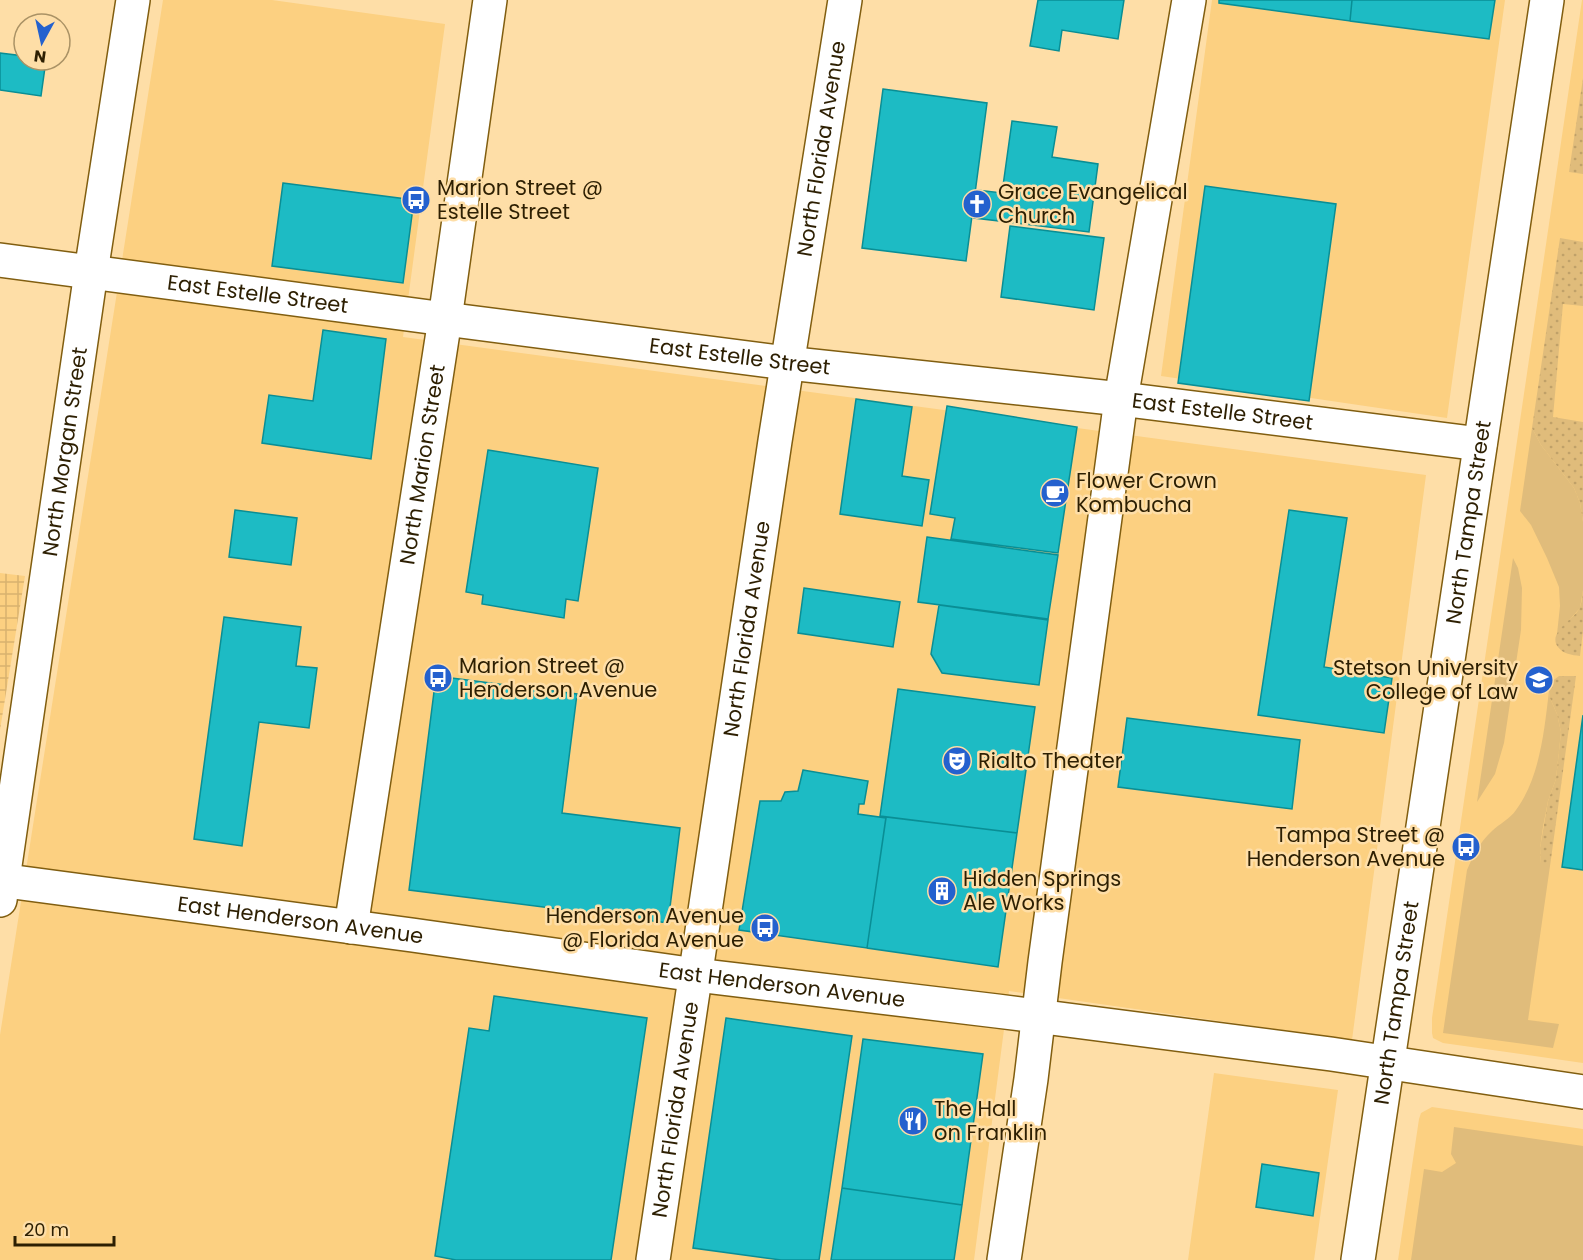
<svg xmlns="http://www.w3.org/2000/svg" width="1583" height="1260" font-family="Poppins,sans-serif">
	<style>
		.built { fill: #fcd081 }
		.industrial { fill: url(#industrial-grid) }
		.green { fill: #e0bc7b }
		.garden { fill: url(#garden-dots) }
		.building { fill: #1dbbc4; stroke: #098e95; stroke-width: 1.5 }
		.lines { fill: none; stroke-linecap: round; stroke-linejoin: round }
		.minor-casing { stroke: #815e10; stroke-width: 36 }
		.primary-casing { stroke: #815e10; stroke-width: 36 }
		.minor { stroke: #fff; stroke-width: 33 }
		.primary { stroke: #fff; stroke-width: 33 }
		.labels { text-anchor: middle; stroke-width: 5; stroke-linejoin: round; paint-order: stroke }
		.street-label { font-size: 21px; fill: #2d1f02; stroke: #fedea7 }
		.poi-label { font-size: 21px; fill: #2d1f02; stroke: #fedea7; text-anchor: start }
	</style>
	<defs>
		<pattern id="industrial-grid" width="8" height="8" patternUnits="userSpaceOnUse" patternTransform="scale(1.5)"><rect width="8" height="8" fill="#fcd081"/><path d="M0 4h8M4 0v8" fill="none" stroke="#d8b26e"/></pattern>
		<pattern id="garden-dots" width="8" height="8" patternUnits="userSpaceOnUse" patternTransform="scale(1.5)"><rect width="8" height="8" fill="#e0bc7b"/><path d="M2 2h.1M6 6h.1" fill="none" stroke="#c0a169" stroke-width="1.8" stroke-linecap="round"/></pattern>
	</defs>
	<rect width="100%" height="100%" fill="#fedea7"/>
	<!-- built -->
	<path class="built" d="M163,0H272L445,24L403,337L1426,475L1352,1040L1009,991L974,1260H0V1035Z
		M1212,0H1505L1447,418L1161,376Z
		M1582,0H1583V1063L1443,1043L1433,1038L1432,1033V1018Z
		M1214,1073L1338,1090L1314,1260H1188Z
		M1432,1107L1583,1129V1260H1398L1419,1119L1421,1113Z"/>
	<!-- industrial -->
	<path class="industrial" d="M0,573L25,576L0,730Z"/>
	<!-- green -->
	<path class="green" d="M1532,428L1541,445L1574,488L1580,503L1583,522V590L1580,608L1557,634L1560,606L1559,587L1547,558L1531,525L1520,511Z
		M1513,558L1518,568L1522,588L1521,630L1504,743L1495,774L1477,802Z
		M1549,691L1550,698L1557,714L1561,732L1556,779L1548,801L1543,827L1540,848L1541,863L1551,859L1528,1020L1559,1024L1553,1048L1443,1033L1467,870C1474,854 1479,843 1492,831C1499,824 1510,819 1516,810C1540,777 1544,732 1549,691Z
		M1454,1127L1583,1146V1260H1411L1424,1169L1442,1172L1456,1163L1451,1154Z"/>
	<!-- garden -->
	<path class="garden" d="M1583,78V174L1569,172Z
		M1560,238L1583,242V306L1563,304L1553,417L1583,422V522L1580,503L1574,488L1541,445L1532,428Z
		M1583,590V631L1580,656C1572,655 1563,654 1558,647C1547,633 1574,619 1579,609C1582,604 1582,596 1583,590Z
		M1559,676H1576L1551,859L1543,865L1541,863L1540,848L1548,801L1556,779L1561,732L1557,714L1550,698L1549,691L1551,682Z"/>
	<!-- building -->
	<path class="building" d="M1038,0H1124L1118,39L1062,30L1059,51L1030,46Z
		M1219,0H1352L1350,21L1219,3Z
		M1352,0H1495L1489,39L1350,21Z
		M0,53L24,56V60H46L41,96L0,90Z
		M883,89L987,103L966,261L862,248Z
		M1012,121L1057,127L1052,157L1098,164L1089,232L974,218L977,190L1002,193Z
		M283,183L414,200L403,283L272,266Z
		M1205,186L1336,204L1309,401L1178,383Z
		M1010,226L1104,238L1094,310L1001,297Z
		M323,330L386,339L371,459L262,443L269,395L313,401Z
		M856,399L912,407L902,476L929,480L922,526L840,514Z
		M947,406L1077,427L1058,553L951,539L955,518L930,514Z
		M488,450L598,468L578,601L566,599L564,618L482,604L483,595L466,592Z
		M235,510L297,518L291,565L229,557Z
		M1289,510L1347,518L1324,667L1392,678L1384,733L1258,715Z
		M927,537L1058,555L1048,619L918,602Z
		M804,588L900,602L893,647L798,633Z
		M939,605L1048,620L1039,685L942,673L931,654Z
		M224,617L301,627L296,666L317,668L309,728L259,722L242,846L194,839Z
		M436,676L577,694L562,813L680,828L668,923L409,890Z
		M898,689L1035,707L1017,833L880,816Z
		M1583,715V870L1562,867Z
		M1127,718L1300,740L1292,809L1118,787Z
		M803,770L868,781L864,804H859L858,814L886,818L867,948L739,930L760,801H781L785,792L798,791Z
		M886,817L1017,833L998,967L867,948Z
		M494,996L647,1018L611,1260H456L435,1256L469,1028L489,1031Z
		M726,1018L852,1036L819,1260H781L693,1248Z
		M863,1039L983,1054L962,1205L842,1188Z
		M1262,1164L1319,1173L1313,1216L1256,1207Z
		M842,1188L962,1205L954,1260H831Z"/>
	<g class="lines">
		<!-- minor casing -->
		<g class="minor-casing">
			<g id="minor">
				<path id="s1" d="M0,260L445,319L787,363L1121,399L1480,444"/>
				<path id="s2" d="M0,880L412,935L696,975L997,1011L1331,1054L1583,1092"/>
				<path id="s3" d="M0,900L91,272L133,0"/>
				<path id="s4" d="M351,927L445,319L490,0"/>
				<path d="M1004,1260L1031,1079L1045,962L1121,399L1189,0"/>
			</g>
		</g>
		<!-- primary casing -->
		<g class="primary-casing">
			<g id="primary">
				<path id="s5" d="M653,1260L775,441L845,0"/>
				<path id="s6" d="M1358,1260L1547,0"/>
			</g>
		</g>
		<!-- minor -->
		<use href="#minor" class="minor"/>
		<!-- primary -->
		<use href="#primary" class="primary"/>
	</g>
	<!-- icons -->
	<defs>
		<g id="bus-disc" transform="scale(1.5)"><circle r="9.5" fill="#2461ce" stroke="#fedea7"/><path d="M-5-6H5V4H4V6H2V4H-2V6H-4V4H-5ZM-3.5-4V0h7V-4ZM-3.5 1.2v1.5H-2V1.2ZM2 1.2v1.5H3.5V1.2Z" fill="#fff"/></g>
		<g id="church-disc" transform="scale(1.5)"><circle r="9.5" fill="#2461ce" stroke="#fedea7"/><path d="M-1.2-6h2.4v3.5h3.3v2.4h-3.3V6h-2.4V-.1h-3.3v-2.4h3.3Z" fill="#fff"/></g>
		<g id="cafe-disc" transform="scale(1.5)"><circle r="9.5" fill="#2461ce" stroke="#fedea7"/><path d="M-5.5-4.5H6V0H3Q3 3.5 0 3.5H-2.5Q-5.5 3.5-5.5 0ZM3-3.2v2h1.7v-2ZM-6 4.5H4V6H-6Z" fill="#fff"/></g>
		<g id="university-disc" transform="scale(1.5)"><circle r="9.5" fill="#2461ce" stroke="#fedea7"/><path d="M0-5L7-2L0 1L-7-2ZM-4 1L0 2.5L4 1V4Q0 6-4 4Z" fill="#fff"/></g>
		<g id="theatre-disc" transform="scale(1.5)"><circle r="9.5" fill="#2461ce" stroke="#fedea7"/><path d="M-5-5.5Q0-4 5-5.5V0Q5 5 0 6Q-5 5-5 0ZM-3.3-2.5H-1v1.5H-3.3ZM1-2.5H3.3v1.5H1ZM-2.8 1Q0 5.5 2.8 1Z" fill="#fff"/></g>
		<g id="building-disc" transform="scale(1.5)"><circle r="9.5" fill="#2461ce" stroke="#fedea7"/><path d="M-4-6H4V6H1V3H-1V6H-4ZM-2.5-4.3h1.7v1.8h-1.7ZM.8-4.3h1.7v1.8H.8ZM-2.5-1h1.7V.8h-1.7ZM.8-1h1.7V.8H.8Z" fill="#fff"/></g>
		<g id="restaurant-disc" transform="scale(1.5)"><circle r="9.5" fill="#2461ce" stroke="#fedea7"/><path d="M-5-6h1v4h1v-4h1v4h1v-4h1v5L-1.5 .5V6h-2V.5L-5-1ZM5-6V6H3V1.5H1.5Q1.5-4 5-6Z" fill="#fff"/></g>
	</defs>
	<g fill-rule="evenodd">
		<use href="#bus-disc" x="416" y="200"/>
		<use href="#church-disc" x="977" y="204"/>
		<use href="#cafe-disc" x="1055" y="493"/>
		<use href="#bus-disc" x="438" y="678"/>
		<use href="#university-disc" x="1539" y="680"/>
		<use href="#theatre-disc" x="957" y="761"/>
		<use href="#bus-disc" x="1466" y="847"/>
		<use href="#building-disc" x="942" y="891"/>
		<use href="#bus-disc" x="765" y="928"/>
		<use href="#restaurant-disc" x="913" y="1121"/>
	</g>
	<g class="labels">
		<!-- street labels -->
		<g class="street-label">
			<text dy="7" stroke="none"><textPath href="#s5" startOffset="1124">North Florida Avenue</textPath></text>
			<text dy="7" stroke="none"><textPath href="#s1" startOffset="260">East Estelle Street</textPath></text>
			<text dy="7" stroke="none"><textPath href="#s1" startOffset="746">East Estelle Street</textPath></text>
			<text dy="7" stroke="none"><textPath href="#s1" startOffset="1232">East Estelle Street</textPath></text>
			<text dy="7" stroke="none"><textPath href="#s3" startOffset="453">North Morgan Street</textPath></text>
			<text dy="7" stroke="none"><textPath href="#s4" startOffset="468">North Marion Street</textPath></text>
			<text dy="7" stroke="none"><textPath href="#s6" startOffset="746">North Tampa Street</textPath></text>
			<text dy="7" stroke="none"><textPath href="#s5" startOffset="638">North Florida Avenue</textPath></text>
			<text dy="7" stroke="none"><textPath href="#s2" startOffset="303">East Henderson Avenue</textPath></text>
			<text dy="7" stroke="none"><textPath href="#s2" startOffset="789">East Henderson Avenue</textPath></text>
			<text dy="7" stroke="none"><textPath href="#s6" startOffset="260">North Tampa Street</textPath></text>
			<text dy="7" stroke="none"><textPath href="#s5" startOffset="152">North Florida Avenue</textPath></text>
		</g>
		<!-- poi labels -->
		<g class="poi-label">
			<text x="437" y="195">Marion Street @<tspan x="437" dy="24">Estelle Street</tspan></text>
			<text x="998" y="199">Grace Evangelical<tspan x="998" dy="24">Church</tspan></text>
			<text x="1076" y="488">Flower Crown<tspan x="1076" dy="24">Kombucha</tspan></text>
			<text x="459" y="673">Marion Street @<tspan x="459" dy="24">Henderson Avenue</tspan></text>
			<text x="1518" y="675" text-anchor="end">Stetson University<tspan x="1518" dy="24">College of Law</tspan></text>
			<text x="978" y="768">Rialto Theater</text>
			<text x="1445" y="842" text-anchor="end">Tampa Street @<tspan x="1445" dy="24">Henderson Avenue</tspan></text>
			<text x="963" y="886">Hidden Springs<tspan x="963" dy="24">Ale Works</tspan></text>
			<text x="744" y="923" text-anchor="end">Henderson Avenue<tspan x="744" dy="24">@ Florida Avenue</tspan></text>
			<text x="934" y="1116">The Hall<tspan x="934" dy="24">on Franklin</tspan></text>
		</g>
	</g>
	<!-- north arrow -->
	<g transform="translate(42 42) rotate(188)"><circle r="28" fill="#fedea7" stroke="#aa9265" stroke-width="1.5"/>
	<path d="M0-4.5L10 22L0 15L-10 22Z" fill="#2461ce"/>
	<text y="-9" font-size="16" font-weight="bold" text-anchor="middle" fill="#2d1f02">N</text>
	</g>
	<!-- scale -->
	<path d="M15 1236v9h99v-9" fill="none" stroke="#2d1f02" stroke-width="3"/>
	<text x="24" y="1236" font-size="18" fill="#2d1f02" stroke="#fedea7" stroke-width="4.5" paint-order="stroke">20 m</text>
</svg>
